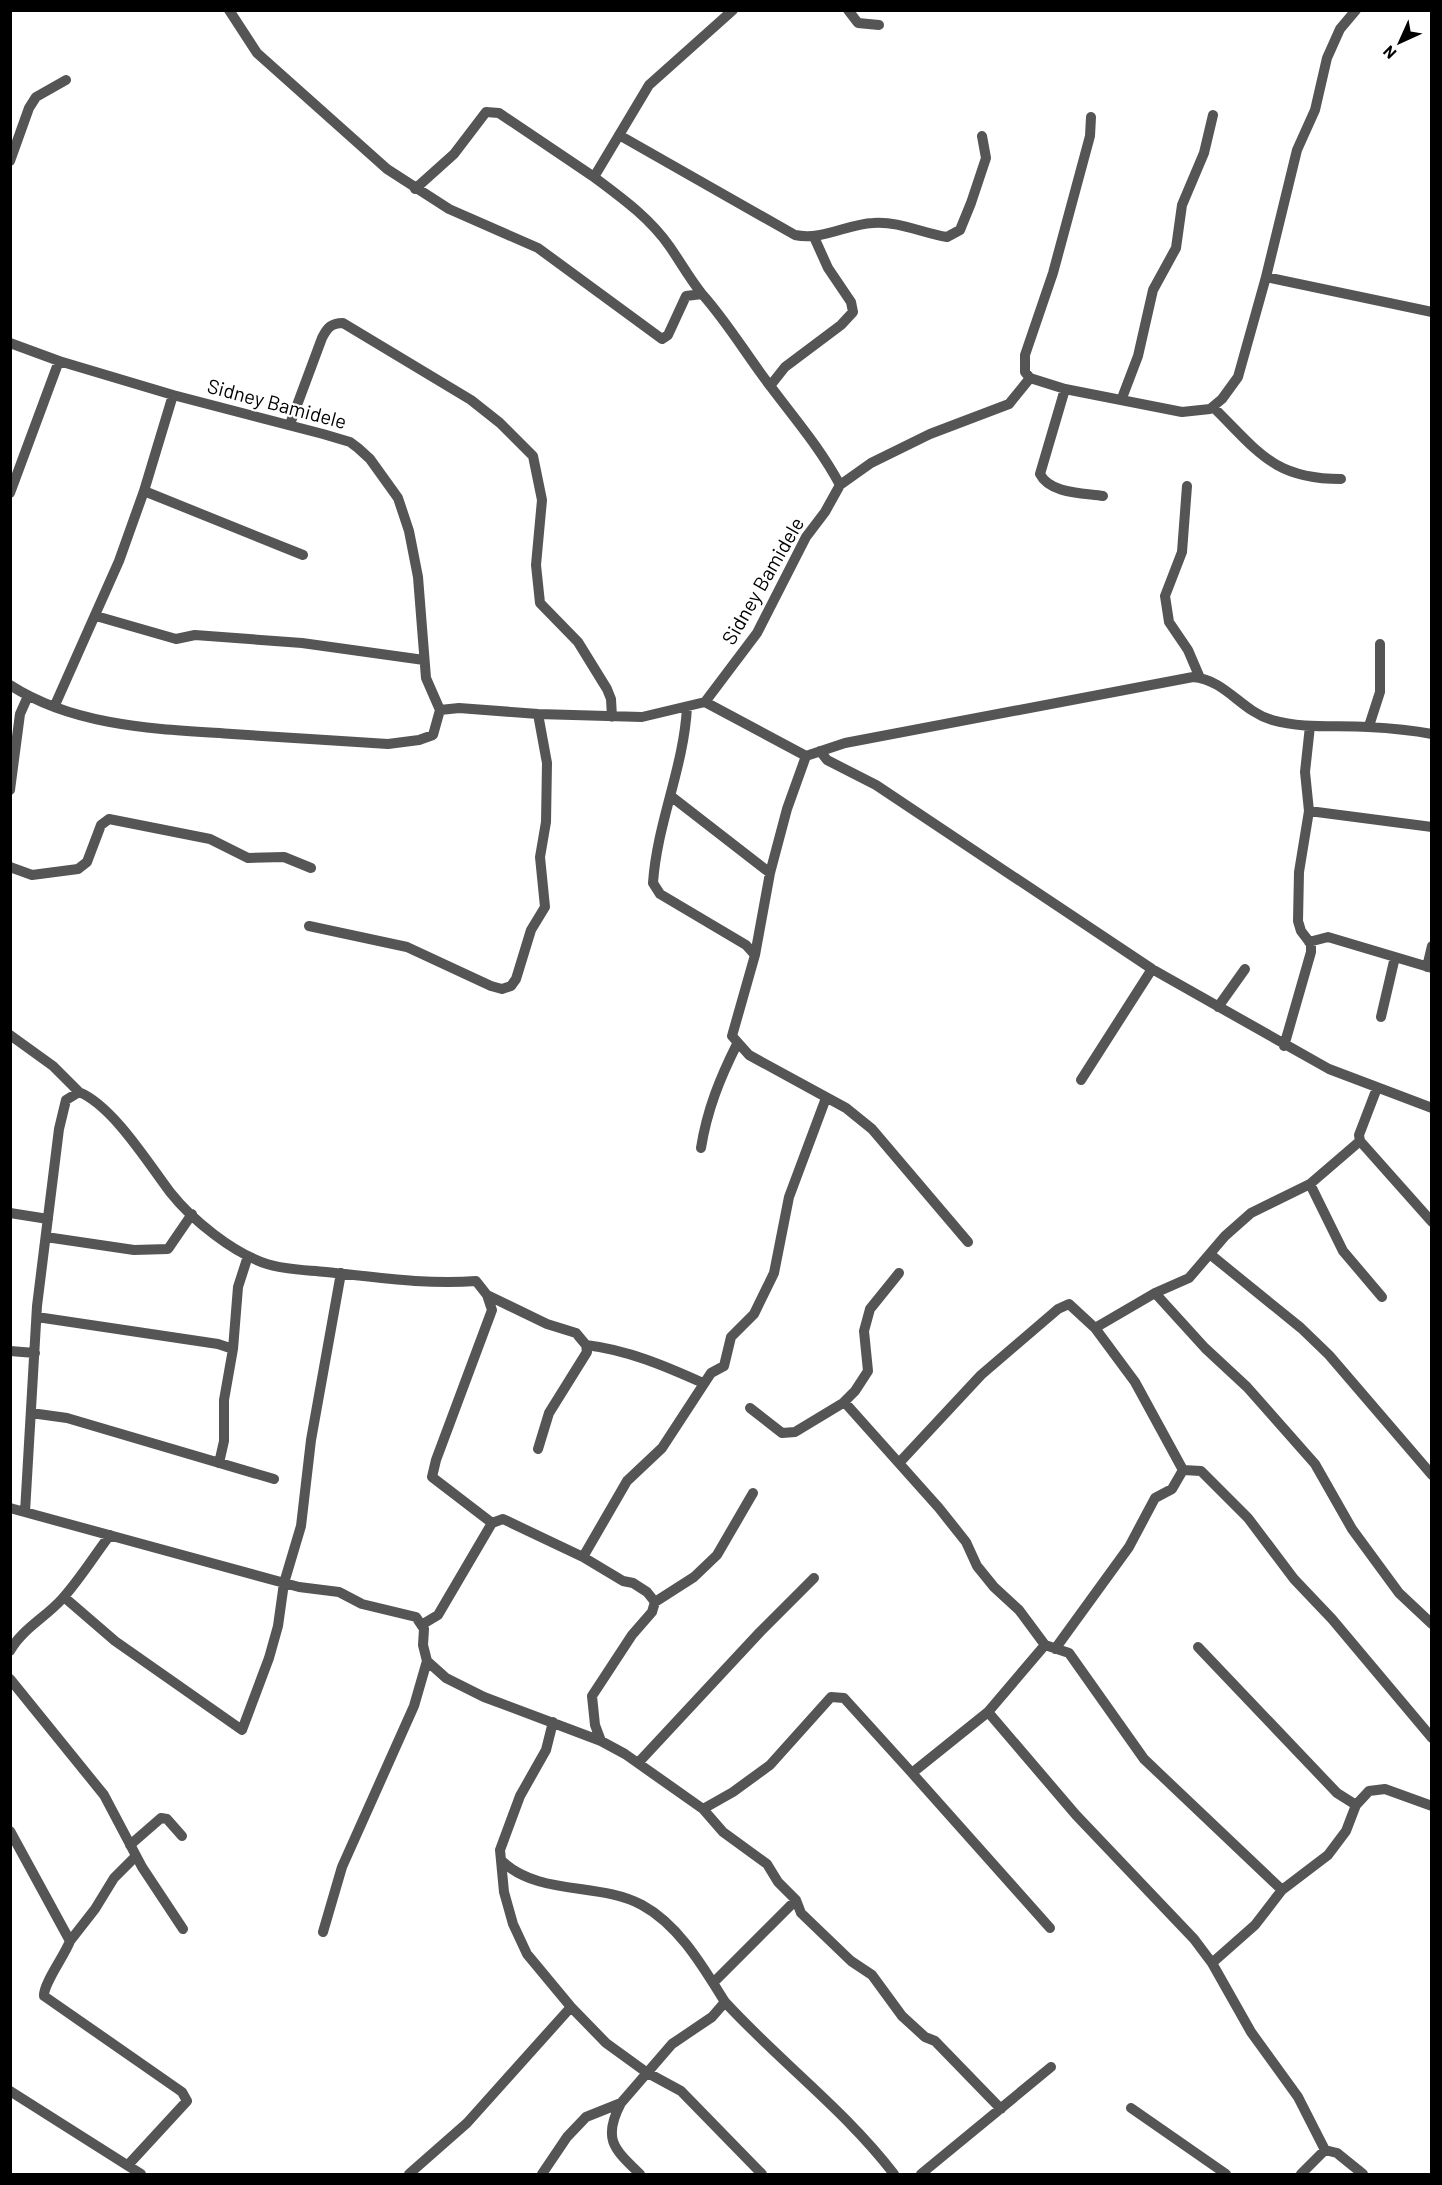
<svg xmlns="http://www.w3.org/2000/svg" width="1442" height="2185" font-family="Barlow,sans-serif">
	<style>
		.lines { fill: none; stroke-linecap: round; stroke-linejoin: round }
		.street { stroke: #555; stroke-width: 10 }
		.labels { text-anchor: middle; stroke-width: 4.5; stroke-linejoin: round; paint-order: stroke }
		.street-label { font-size: 20px; fill: #000; stroke: #fff }
	</style>
	<rect width="100%" height="100%" fill="#fff"/>
	<g class="lines">
		<!-- street -->
		<path class="street" d="M848,10L858,23L879,25
			M1356,10L1340,29L1327,58L1315,110L1297,150L1266,277L1432,312
			M1091,117L1090,136L1053,273L1025,355V372L1030,378L1065,389L1182,412L1210,409L1222,399L1238,377L1266,277
			M619,135L795,235C822,241 847,224 873,223C899,221 922,233 947,237L960,230L971,203L986,158L982,136
			M10,161L29,108L36,97L66,80
			M415,189L454,154L486,112L499,113L594,177
			M702,294C690,279 681,263 670,247C650,218 622,198 594,177L649,85L733,10
			M10,343L59,361L173,395L323,434L350,442L358,448L370,459L398,498L409,531L418,577L426,678L440,710L459,708L538,714L642,717L705,702L757,633L806,537L825,512L840,485C821,449 795,419 771,387C747,356 728,323 702,294L686,296L668,335L662,339L538,248L449,209L387,169L257,53L229,10
			M770,386L785,367L841,325L853,312L851,302L828,268L814,237
			M1065,389L1040,474C1050,494 1084,493 1103,496
			M1122,398L1138,356L1153,290L1176,248L1182,205L1204,153L1213,115
			M1213,407C1258,451 1273,479 1341,479
			M290,424L322,338C327,328 331,323 343,323L471,400L500,423L533,456L542,500L536,565L540,603L578,642L607,689L611,699L612,717
			M840,485L871,463L930,434L1009,404L1030,378
			M1187,486L1182,552L1165,596L1169,622L1188,650L1200,678
			M144,491L303,555
			M10,493L59,361
			M96,616L176,639L195,635L302,643L424,660
			M10,685C75,727 158,729 232,734C284,737 336,741 388,744L419,740L433,735L440,710
			M705,702L806,756
			M55,705L119,561L144,491L173,395
			M687,707C684,767 657,823 653,883L660,894L746,945L755,955
			M1369,726L1380,692V644
			M820,751L827,760L876,785L1152,969L1329,1069L1432,1108
			M10,790L20,714L28,696
			M672,797L770,873
			M1309,811L1432,827
			M10,867L32,875L78,869L87,862L101,825L109,819L210,839L248,858L284,857L311,868
			M309,926L407,947L491,986L502,989L511,986L516,979L531,930L545,907L540,857L546,822L547,763L538,714
			M1309,942L1328,937L1432,968
			M1427,967L1432,946
			M1218,1007L1245,969
			M1381,1017L1395,957
			M10,1035L53,1066L79,1092
			M1284,1046L1311,952V944L1301,931L1298,921L1299,872L1309,811L1305,772L1310,726
			M1081,1080L1152,969
			M1377,1088L1359,1135L1360,1141L1432,1222
			M701,1148C707,1110 720,1078 737,1044
			M1310,1184L1343,1251L1382,1297
			M10,1213L48,1219
			M46,1237L134,1250L168,1249L192,1214
			M968,1242L872,1129L846,1108L749,1055L732,1036L755,955L770,873L787,809L806,756L845,743L1193,677C1226,680 1241,711 1272,720C1304,729 1336,725 1368,727C1388,728 1411,730 1432,734
			M1211,1255L1301,1328L1329,1355L1432,1475
			M1155,1293L1205,1348L1247,1387L1315,1464L1352,1529L1399,1593L1432,1624
			M487,1295L547,1324L576,1333L586,1345L587,1352L549,1413L538,1449
			M37,1317L218,1344L233,1349L238,1287L248,1256
			M1095,1328L1155,1293L1189,1278L1225,1236L1251,1213L1310,1184L1360,1141
			M586,1345C628,1350 665,1366 703,1383
			M10,1351L35,1353
			M843,1403L855,1391L868,1371L864,1331L870,1309L899,1273
			M750,1408L782,1433L795,1432L843,1403L847,1405L939,1508L966,1542L977,1566L994,1587L1019,1610L1045,1645L1069,1653L1144,1759L1282,1890
			M31,1413L67,1418L274,1479
			M219,1463L224,1441V1400L233,1349
			M899,1463L981,1375L1058,1309L1069,1304L1095,1328L1135,1382L1183,1470L1201,1471L1248,1518L1294,1579L1332,1619L1432,1738
			M10,1508L299,1587L339,1592L362,1604L416,1617L424,1629L423,1645L427,1661L446,1678L484,1697L601,1741L625,1754L703,1809L723,1832L767,1864L778,1882L796,1900L801,1913L851,1961L872,1975L902,2016L925,2037L935,2041L1001,2109
			M25,1512L37,1306L59,1129L66,1100L79,1092C113,1106 148,1163 170,1192C192,1220 233,1253 267,1264C286,1270 307,1270 326,1272C375,1277 427,1285 476,1281L487,1295L492,1310L436,1460L432,1477L492,1523
			M583,1557L627,1481L662,1448L711,1373L724,1366L731,1337L754,1314L774,1273L789,1197L826,1098
			M64,1597L115,1641L242,1730L269,1658L278,1626L284,1583L301,1526L311,1440L341,1273
			M655,1602L694,1577L717,1555L753,1493
			M423,1624L438,1615L492,1523L503,1519L583,1557L623,1581L633,1583L647,1592L655,1602L652,1612L632,1635L592,1696L595,1725L601,1741
			M1045,1645L988,1712L912,1773L1050,1928
			M1198,1647L1337,1793L1356,1805
			M1055,1649L1129,1547L1155,1498L1172,1489L1183,1470
			M10,1651C21,1630 46,1617 62,1599C80,1579 94,1556 110,1535
			M10,1679L104,1795L142,1867L183,1929
			M988,1712L1076,1815L1194,1939L1212,1963L1251,2032L1298,2097L1325,2150
			M553,1722L546,1750L520,1796L500,1850L504,1892L513,1924L527,1954L571,2007L606,2043L646,2072L681,2091L762,2174
			M638,1763L760,1632L814,1578
			M703,1809L733,1792L770,1765L831,1697L844,1698L912,1773
			M10,1831L70,1941C65,1955 43,1984 44,1996L182,2092L187,2101L128,2165
			M130,1845L161,1818L167,1819L182,1836
			M503,1862C540,1896 600,1882 642,1905C679,1925 703,1967 725,2002L712,2017L672,2044L621,2103L586,2117L567,2137L542,2174
			M323,1932L342,1867L414,1706L427,1661
			M70,1941L95,1909L114,1878L136,1856
			M1212,1963L1255,1925L1282,1890L1328,1855L1346,1831L1356,1805L1369,1791L1385,1789L1432,1806
			M713,1983L796,1900
			M725,2002C779,2061 845,2110 894,2174
			M10,2091L141,2174
			M621,2103C602,2139 614,2149 640,2174
			M1131,2108L1226,2174
			M409,2174L467,2123L571,2007
			M921,2174L1051,2067
			M1301,2174L1325,2150L1337,2153L1363,2174"/>
	</g>
	<g class="labels">
		<!-- street labels -->
		<g class="street-label">
			<text transform="translate(277 404) rotate(15)" y="7">Sidney Bamidele</text>
			<text transform="translate(763 581) rotate(-60)" y="7">Sidney Bamidele</text>
		</g>
	</g>
	<!-- border -->
	<rect width="1442" height="2185" fill="none" stroke="#000000" stroke-width="24"/>
	<!-- north arrow -->
	<g transform="translate(1400 42) rotate(225)" stroke="#ffffff" stroke-width="4.5" paint-order="stroke">
	<path d="M0-4.5L10 22L0 15L-10 22Z" fill="#000000"/>
	<text y="-9" font-size="16" font-weight="bold" text-anchor="middle" fill="#000000">N</text>
	</g>
</svg>
